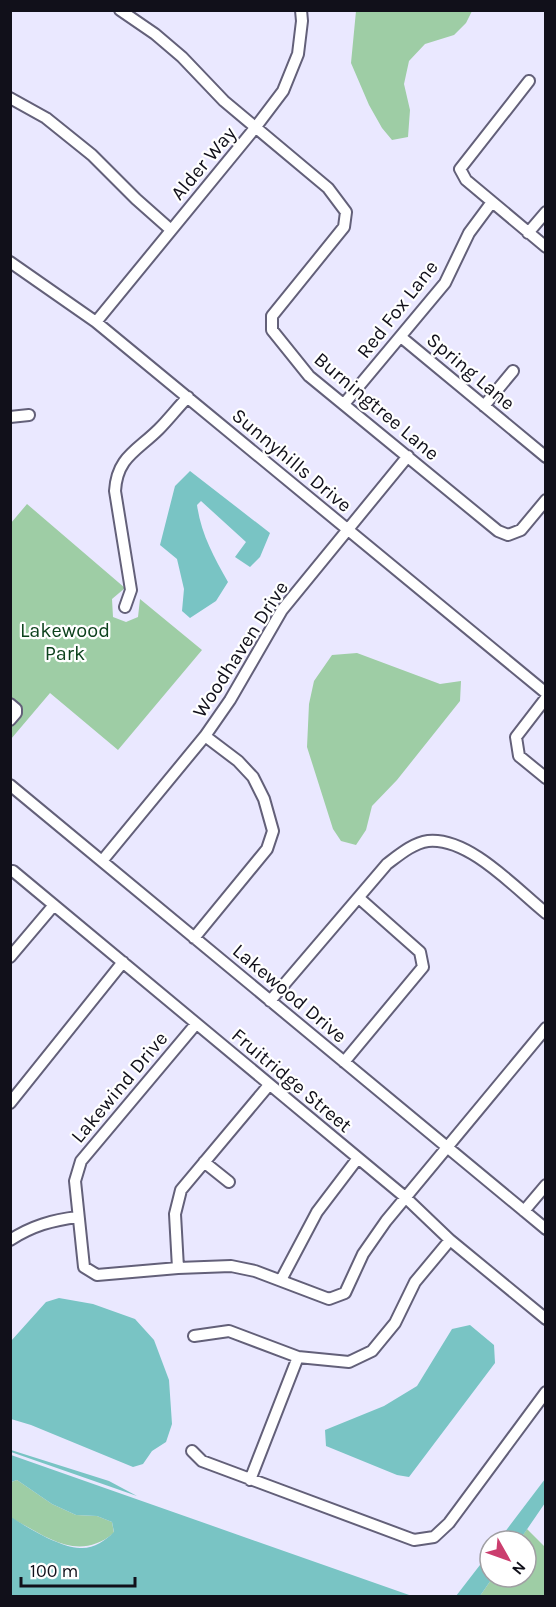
<svg xmlns="http://www.w3.org/2000/svg" width="556" height="1607" font-family="Karla,sans-serif">
	<style>
		.green { fill: #9ecda5 }
		.water { fill: #79c4c4 }
		.lines { fill: none; stroke-linecap: round; stroke-linejoin: round }
		.minor-casing { stroke: #636079; stroke-width: 14 }
		.minor { stroke: #fff; stroke-width: 10 }
		.labels { text-anchor: middle; stroke-width: 4.5; stroke-linejoin: round; paint-order: stroke }
		.street-label { font-size: 20px; fill: #11101a; stroke: #fff }
		.park-label { font-size: 20px; fill: #0d421d; stroke: #fff }
	</style>
	<rect width="100%" height="100%" fill="#eae8ff"/>
	<!-- green -->
	<path class="green" d="M356,11H472L466,23L454,35L425,44L409,61L404,84L410,110L408,137L392,140L382,128L369,105L351,63Z
		M27,504L125,588L112,599L113,617L126,622L138,617L140,599L202,650L118,750L50,693L11,739V523Z
		M357,653L440,684L461,681L460,701L397,780L372,806L366,830L356,845L341,841L333,829L307,747L309,704L314,681L332,655Z
		M17,1480L52,1504L76,1515L97,1516L112,1522L114,1533C77,1563 46,1536 11,1518V1482Z
		M527,1529L545,1547V1596H480L493,1577H526V1541H519Z"/>
	<!-- water -->
	<path class="water" d="M190,471L270,533L260,557L250,567L235,557L246,542L201,501L197,505C201,534 214,557 228,582L216,601L190,618L182,611L184,589L177,559L160,545L175,486Z
		M59,1298L93,1304L135,1319L154,1340L169,1380L172,1424L166,1442L152,1451L143,1464L133,1467L31,1425L11,1419V1341L46,1302Z
		M470,1325L494,1345L495,1363L409,1477L397,1475L326,1446L325,1430L384,1406L417,1386L452,1329Z
		M11,1450L109,1481L137,1496L11,1452Z
		M11,1455L412,1596H11V1517C28,1528 59,1547 80,1548C93,1549 105,1541 114,1532L112,1522L97,1516L76,1515L52,1504L17,1480L11,1482Z
		M545,1479V1503L519,1541H498Z
		M490,1552V1577H493L480,1596H456Z"/>
	<g class="lines">
		<!-- minor casing -->
		<g class="minor-casing">
			<path id="minor" d="M120,10L155,34L182,57L224,101L328,188L346,212L344,227L272,316V330L309,376L498,531L508,535L521,530L546,500
				M529,81L460,169L466,180L546,247
				M10,98L46,118L92,155L136,199L171,230
				M528,233L546,212
				M10,262L96,322L546,693
				M96,322L255,128L283,91L298,54L302,21L301,10
				M401,337L546,457
				M344,404L445,283L469,233L492,202
				M484,406L513,371
				M10,417L29,415
				M125,607L131,590L115,491C117,457 137,451 159,429C169,419 178,407 188,397
				M546,698L516,737L519,756L546,778
				M10,704L16,709V713L10,720
				M10,785L546,1229
				M102,861L205,736L230,700L282,610L408,456
				M13,871L405,1197L450,1240L546,1319
				M194,938L267,849L273,831L264,799L253,777L238,761L205,736
				M10,957L54,905
				M270,1001L387,864C399,855 413,843 428,841C469,837 515,888 546,913
				M196,1024L81,1161L75,1181L84,1267L97,1275L178,1268L231,1266L255,1271L329,1299L345,1293L363,1254L386,1221L546,1028
				M344,1062L423,967L420,952L359,898
				M10,1103L123,962
				M204,1162L229,1182
				M524,1211L546,1185
				M10,1240C32,1226 52,1220 78,1217
				M178,1268L175,1214L181,1190L269,1085
				M281,1280L317,1212L358,1158
				M194,1336L229,1331L298,1357L349,1362L372,1351L395,1323L415,1282L450,1240
				M192,1451L202,1461L414,1540L434,1537L449,1523L546,1392
				M250,1480L298,1357"/>
		</g>
		<!-- minor -->
		<use href="#minor" class="minor"/>
	</g>
	<g class="labels">
		<!-- street labels -->
		<g class="street-label">
			<text transform="translate(203 163) rotate(-50)" y="7">Alder Way</text>
			<text transform="translate(397 309) rotate(-52)" y="7">Red Fox Lane</text>
			<text transform="translate(471 371) rotate(40)" y="7">Spring Lane</text>
			<text transform="translate(377 406) rotate(40)" y="7">Burningtree Lane</text>
			<text transform="translate(292 460) rotate(40)" y="7">Sunnyhills Drive</text>
			<text transform="translate(240 649) rotate(-57)" y="7">Woodhaven Drive</text>
			<text transform="translate(290 993) rotate(40)" y="7">Lakewood Drive</text>
			<text transform="translate(292 1080) rotate(40)" y="7">Fruitridge Street</text>
			<text transform="translate(119 1087) rotate(-50)" y="7">Lakewind Drive</text>
		</g>
		<!-- park labels -->
		<g class="park-label">
			<text x="65" y="637">Lakewood<tspan x="65" dy="23">Park</tspan></text>
		</g>
	</g>
	<!-- border -->
	<rect width="556" height="1607" fill="none" stroke="#11101a" stroke-width="24"/>
	<!-- north arrow -->
	<g transform="translate(508 1559) rotate(130)"><circle r="28" fill="#ffffff" stroke="#a09fa3" stroke-width="1.5"/>
	<path d="M0-4.5L10 22L0 15L-10 22Z" fill="#cb3e6e"/>
	<text y="-9" font-size="16" font-weight="bold" text-anchor="middle" fill="#11101a">N</text>
	</g>
	<!-- scale -->
	<path d="M21 1577v9h114v-9" fill="none" stroke="#11101a" stroke-width="3"/>
	<text x="30" y="1577" font-size="18" fill="#11101a" stroke="#ffffff" stroke-width="4.5" paint-order="stroke">100 m</text>
</svg>
